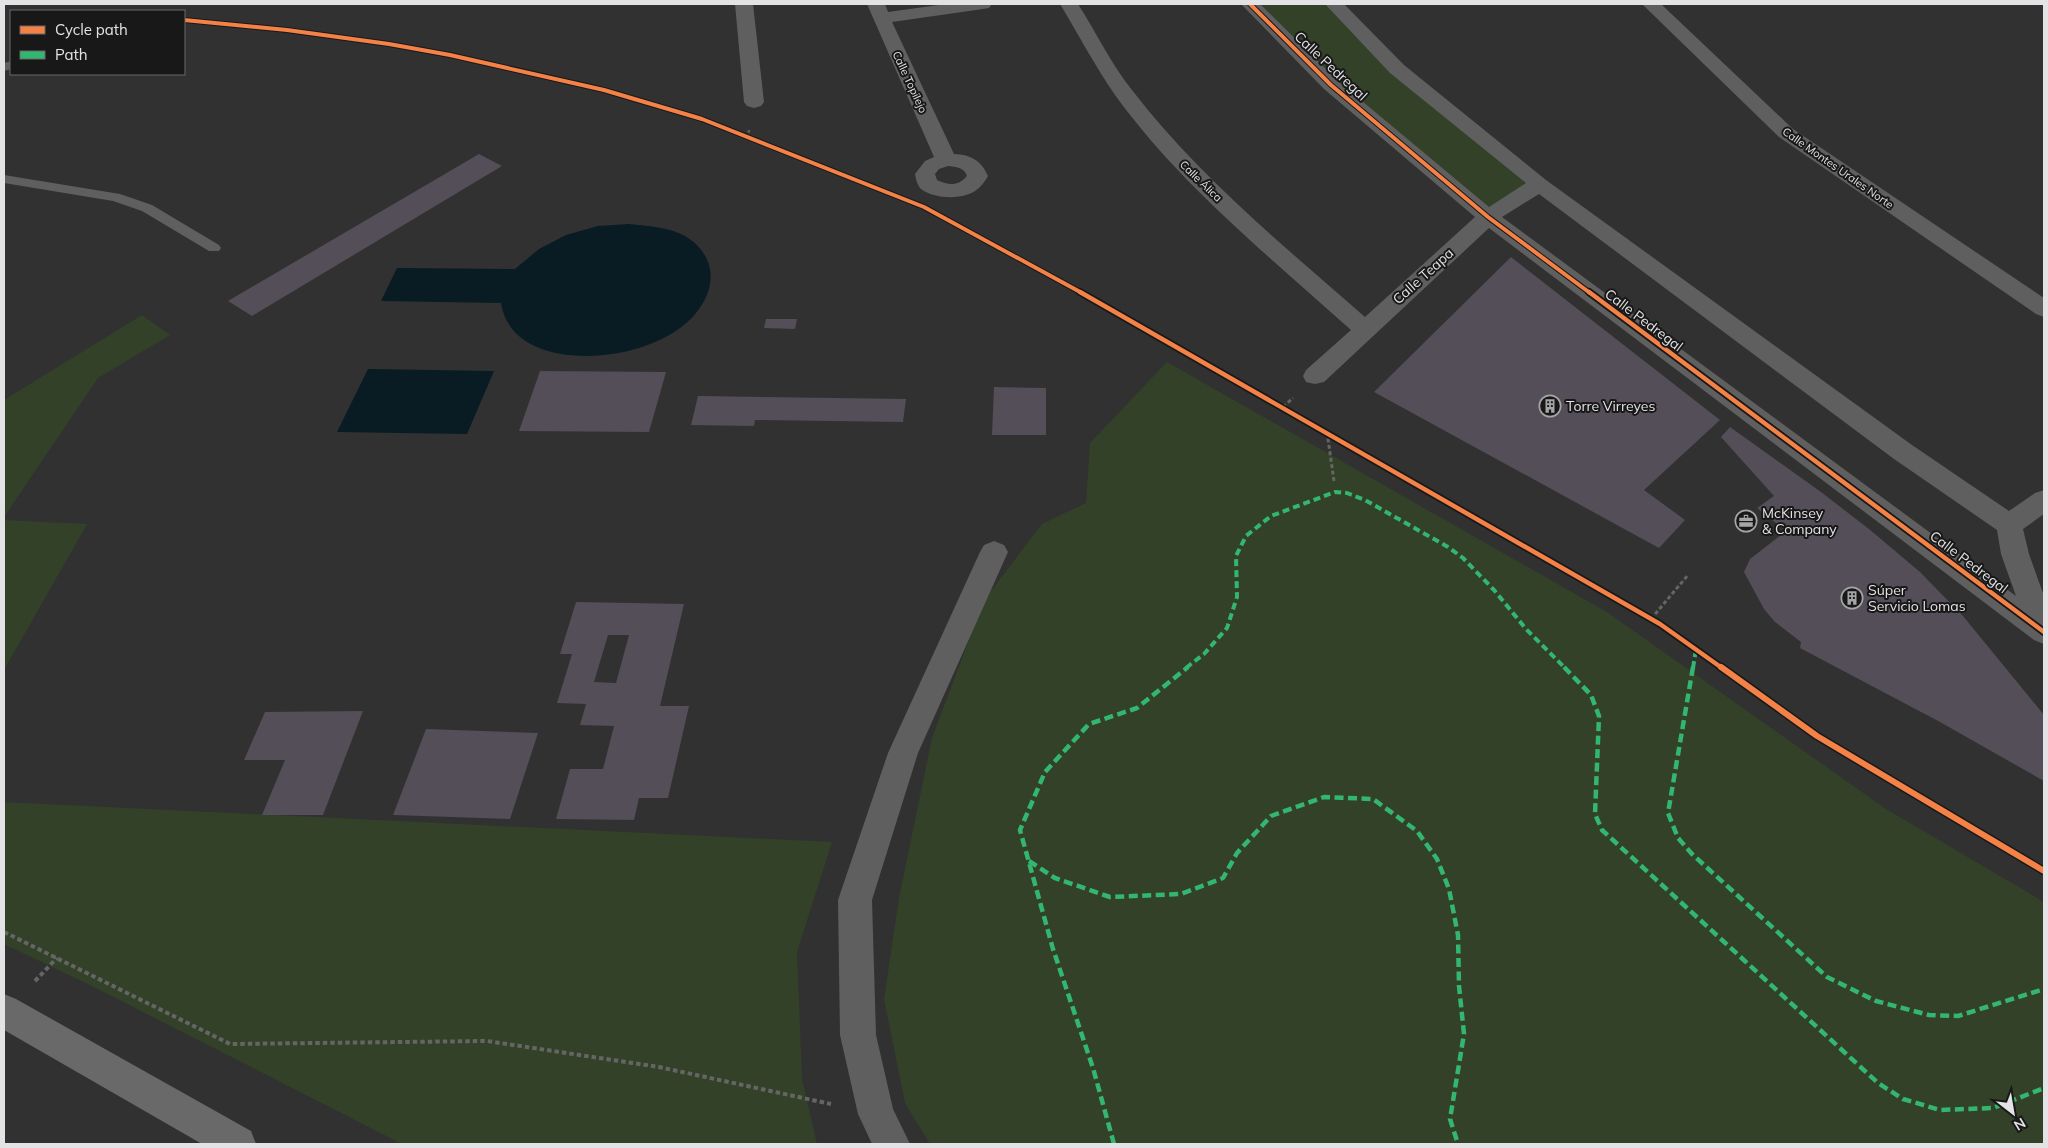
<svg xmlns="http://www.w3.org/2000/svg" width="2048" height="1148" font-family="Mulish,sans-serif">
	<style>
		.green { fill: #324127 }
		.water { fill: #091b23 }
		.building { fill: #534e57; fill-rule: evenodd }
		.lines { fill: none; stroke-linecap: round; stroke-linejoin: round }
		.path-far2 { stroke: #666565; stroke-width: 2.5; stroke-dasharray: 2.5 2; stroke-linecap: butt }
		.path-far1 { stroke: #666565; stroke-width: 3; stroke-dasharray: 4 2.5; stroke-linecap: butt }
		.path { stroke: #666565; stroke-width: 4; stroke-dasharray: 4.5 3; stroke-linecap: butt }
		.lane { fill: #5f5f5f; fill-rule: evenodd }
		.street { fill: #5f5f5f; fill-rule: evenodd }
		.secondary { fill: #696969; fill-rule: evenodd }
		.quiet-far1 { stroke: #33b770; stroke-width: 4; stroke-dasharray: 7 4; stroke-linecap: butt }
		.quiet { stroke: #33b770; stroke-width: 4.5; stroke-dasharray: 9 4.5; stroke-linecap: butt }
		.cycleway-far2-casing { stroke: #191819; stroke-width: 6 }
		.cycleway-far1-casing { stroke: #191819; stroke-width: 8 }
		.cycleway-casing { stroke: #191819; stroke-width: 9 }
		.cycleway-far2 { stroke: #f48246; stroke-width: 4 }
		.cycleway-far1 { stroke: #f48246; stroke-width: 4.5 }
		.cycleway { stroke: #f48246; stroke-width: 6 }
		.labels { text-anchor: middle; stroke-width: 4; stroke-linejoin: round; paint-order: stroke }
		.far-street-label { font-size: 11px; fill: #e3e2e4; stroke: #191819 }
		.street-label { font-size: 14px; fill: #e3e2e4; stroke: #191819 }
		.poi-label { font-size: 14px; fill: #e3e2e4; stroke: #191819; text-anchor: start }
	</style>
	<rect width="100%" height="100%" fill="#313132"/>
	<!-- green -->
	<path class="green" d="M1256,4H1330L1395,70L1534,183L1487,213L1332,82Z
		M142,315L170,335L98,378L4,517V400Z
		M1167,362L1607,612L1886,809L2044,902V1144H930L905,1103L884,999L899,898L932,738L984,600L1042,524L1086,503L1090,443Z
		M4,520L87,524L4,670Z
		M4,802L832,842L797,952L802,1079L817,1144H402L96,988L4,944Z"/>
	<!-- water -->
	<path class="water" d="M629,224C648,226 668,227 685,236C716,255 718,286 696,313C665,351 593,364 548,351C524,344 505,329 501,303L381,301L397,268L515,269L539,249L566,235L598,226Z
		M368,369L494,371L467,434L337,432Z"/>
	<!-- building -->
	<path class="building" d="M479,154L502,166L252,316L228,301Z
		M1511,257L1720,420L1644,490L1685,520L1659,548L1374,392Z
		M766,319H797L795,329L764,328Z
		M540,371L666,372L649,432L519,431Z
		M994,387L1046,388V435H992Z
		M698,396L906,399L903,422L755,420L754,426L691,425Z
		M1730,427L1821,492L1869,529L1920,572L1963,616L2044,715V781L1940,722L1800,648L1801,642L1775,622L1764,609L1744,572L1750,559L1786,531L1757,508L1774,496L1721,437Z
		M576,602L684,604L660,706H689L668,798H639L634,820L556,819L570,769H603L614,726L580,725L586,704L557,703L572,654H560ZM608,635H629L616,683L594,682Z
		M363,711L323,815H262L285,760H244L265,712Z
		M426,729L538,733L510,819L393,815Z"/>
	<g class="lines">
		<!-- path-far2 -->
		<path class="path-far2" d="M748,137L749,130"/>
		<!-- path-far1 -->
		<path class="path-far1" d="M1283,407L1293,398
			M1327,432L1334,481
			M1651,619L1688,575"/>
		<!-- path -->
		<path class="path" d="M4,932L230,1044L487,1041L659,1067L831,1104
			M35,981L57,958"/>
		<!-- lane -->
		<path class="lane" d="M11,61V69L4,71V63Z
			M4,175L120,194L152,205L219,245L221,248L219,251H209L142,211L113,201L4,183Z"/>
		<!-- street -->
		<path class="street" d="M735,4H753L764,102L761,106L754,108L747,106L744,102Z
			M867,4H885L888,12L946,4H992L989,8L983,9L892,22L954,154C971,155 981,160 988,176C985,181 981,187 975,191C961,200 934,199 921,189C917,185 916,179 915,174L925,161L934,157ZM948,166C956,167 964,167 967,176C958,186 950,186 937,180L935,174L939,169Z
			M1060,4H1078C1096,32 1111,64 1132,90C1199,177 1284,246 1365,317L1475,217L1324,89L1241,4H1260L1338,81L1489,207L1526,183L1390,73L1325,4H1344L1404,65L1546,180L1912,445L2009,511L2035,493L2044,490V514L2023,529L2029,554L2044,596V644L2034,640L1489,228L1324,382L1315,384L1306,382L1303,376L1306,370L1351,330C1269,256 1180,185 1115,95C1095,66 1078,34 1060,4ZM1539,194L1894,459L1997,530L2001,554L2016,596L1502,217Z
			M1642,4H1661L1793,129L2044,298V317L2036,314L1779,137Z
			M994,541L1004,545L1008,552L918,753L872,900L876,1035L893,1109L910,1144H872L858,1114L840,1035L838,900L888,753L980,552L984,545Z"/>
		<!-- secondary -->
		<path class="secondary" d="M4,994L16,999L251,1131L256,1144H202L4,1030Z"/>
		<!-- quiet-far1 -->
		<path class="quiet-far1" d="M1186,668L1204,654L1227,628L1237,597L1236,556L1246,536L1271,516L1335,492L1347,493L1365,500L1448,547L1463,558L1494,590L1526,629L1565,668
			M1693,668L1696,649"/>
		<!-- quiet -->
		<path class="quiet" d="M1564,667L1591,695L1599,716L1595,814L1602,830L1878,1083L1903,1099L1940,1110L1993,1108L2044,1088
			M1693,667L1668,813L1678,838L1692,854L1827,977L1876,1001L1929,1015L1958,1016L2044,989
			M1029,861L1055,878L1110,897L1181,894L1223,878L1237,853L1271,816L1324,797L1373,799L1417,831L1437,859L1449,889L1458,935L1459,986L1464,1034L1450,1119L1458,1144
			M1114,1144L1093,1068L1053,949L1020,830L1045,772L1089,724L1137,708L1188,667"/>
		<!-- cycleway-far2 casing -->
		<g class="cycleway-far2-casing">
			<path id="cycleway-far2" d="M1250,4L1331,85L1488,217L1590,293
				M184,20L287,30L389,44L450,55L604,90L702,119L924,207L1082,293"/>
		</g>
		<!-- cycleway-far1 casing -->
		<g class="cycleway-far1-casing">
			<path id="cycleway-far1" d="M1080,292L1660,624L1722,668
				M1589,292L2044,632"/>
		</g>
		<!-- cycleway casing -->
		<g class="cycleway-casing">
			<path id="cycleway" d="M1721,667L1817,736L2044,871"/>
		</g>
		<!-- cycleway-far2 -->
		<use href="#cycleway-far2" class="cycleway-far2"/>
		<!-- cycleway-far1 -->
		<use href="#cycleway-far1" class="cycleway-far1"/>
		<!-- cycleway -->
		<use href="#cycleway" class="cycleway"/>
	</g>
	<!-- icons -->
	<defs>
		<g id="building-ring" transform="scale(1.125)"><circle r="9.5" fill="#191819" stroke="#a5a4a6" stroke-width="1.5"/><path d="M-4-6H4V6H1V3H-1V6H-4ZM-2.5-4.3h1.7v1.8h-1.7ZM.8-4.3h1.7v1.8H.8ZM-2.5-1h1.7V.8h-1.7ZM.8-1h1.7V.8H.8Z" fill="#a5a4a6"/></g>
		<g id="office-ring" transform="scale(1.125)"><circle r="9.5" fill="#191819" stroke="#a5a4a6" stroke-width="1.5"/><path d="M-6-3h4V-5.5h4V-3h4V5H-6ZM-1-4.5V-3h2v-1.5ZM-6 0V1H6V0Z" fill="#a5a4a6"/></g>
	</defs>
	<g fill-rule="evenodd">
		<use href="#building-ring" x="1550" y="406"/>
		<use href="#office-ring" x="1746" y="521"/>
		<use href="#building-ring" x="1852" y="598"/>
	</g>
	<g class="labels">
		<!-- far-street labels -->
		<g class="far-street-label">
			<text transform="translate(910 82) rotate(65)" y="4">Calle Topilejo</text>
			<text transform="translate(1838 168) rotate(35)" y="4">Calle Montes Urales Norte</text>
			<text transform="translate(1201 181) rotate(44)" y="4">Calle Álica</text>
		</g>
		<!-- street labels -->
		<g class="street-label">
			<text transform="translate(1331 66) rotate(43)" y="5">Calle Pedregal</text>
			<text transform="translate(1423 276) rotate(-42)" y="5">Calle Teapa</text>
			<text transform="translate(1644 320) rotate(37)" y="5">Calle Pedregal</text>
			<text transform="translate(1969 562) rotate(37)" y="5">Calle Pedregal</text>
		</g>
		<!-- poi labels -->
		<g class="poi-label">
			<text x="1566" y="411">Torre Virreyes</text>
			<text x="1762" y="518">McKinsey<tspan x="1762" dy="16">&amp; Company</tspan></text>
			<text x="1868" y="595">Súper<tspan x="1868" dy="16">Servicio Lomas</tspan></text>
		</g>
	</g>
	<!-- border -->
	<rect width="2048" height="1148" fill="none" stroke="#e3e2e4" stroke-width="10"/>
	<!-- legend -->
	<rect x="10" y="10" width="175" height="65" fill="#191819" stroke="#6a696a"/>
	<rect x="20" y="26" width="25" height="8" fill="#f48246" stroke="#6a696a"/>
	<text x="55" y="35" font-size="15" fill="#e3e2e4">Cycle path</text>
	<rect x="20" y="51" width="25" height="8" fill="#33b770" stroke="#6a696a"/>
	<text x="55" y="60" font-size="15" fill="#e3e2e4">Path</text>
	<!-- north arrow -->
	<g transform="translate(2013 1113) rotate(149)" stroke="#191819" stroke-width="4" paint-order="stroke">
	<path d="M0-4L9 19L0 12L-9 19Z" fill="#e3e2e4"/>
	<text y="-8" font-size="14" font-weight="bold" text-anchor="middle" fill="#e3e2e4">N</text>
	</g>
</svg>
